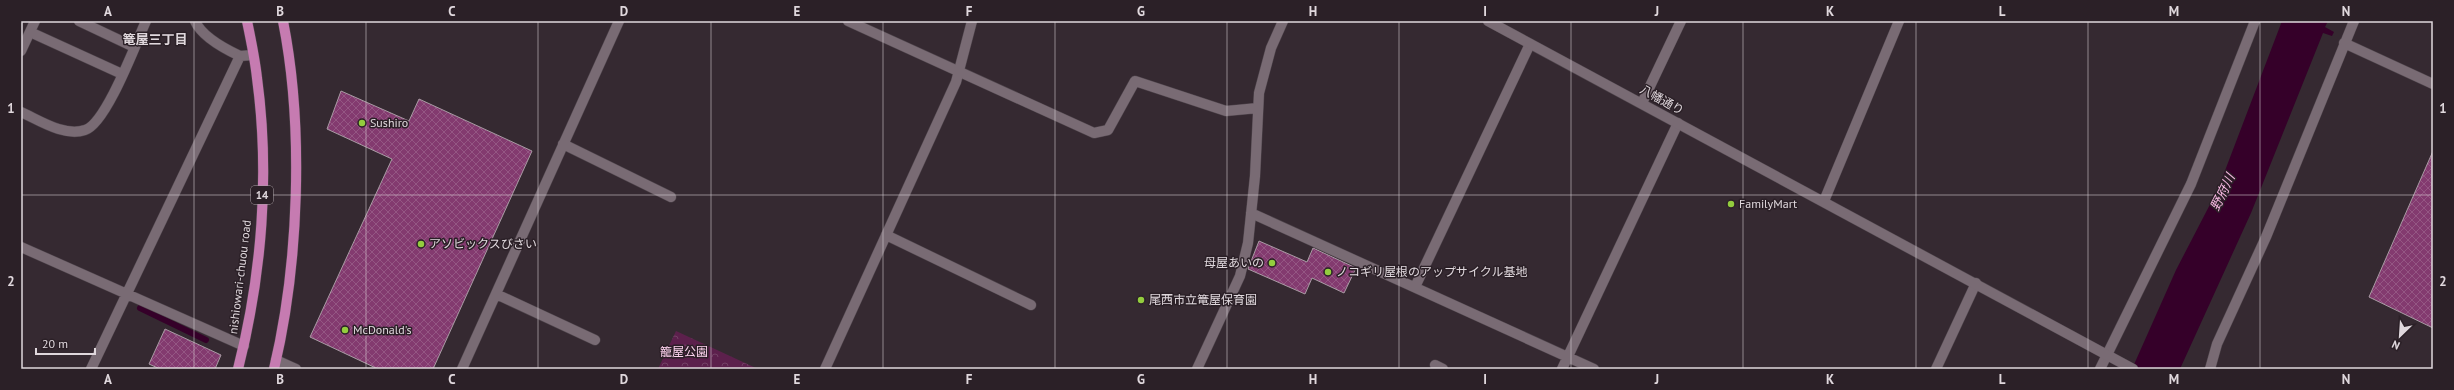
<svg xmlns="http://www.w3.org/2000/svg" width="2454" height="390" font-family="'PT Sans','Noto Sans JP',sans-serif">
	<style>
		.park { fill: url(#park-crowns) }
		.water { fill: #350029 }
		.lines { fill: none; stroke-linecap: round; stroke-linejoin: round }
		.stream { stroke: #350029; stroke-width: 6 }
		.building { fill: url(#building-cross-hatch); stroke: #a99ba4 }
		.lane-casing { stroke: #4f454c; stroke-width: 11 }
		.street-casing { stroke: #4f454c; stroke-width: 11 }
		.secondary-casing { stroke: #4f454c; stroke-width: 11 }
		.primary-casing { stroke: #4f454c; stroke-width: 11 }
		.lane { stroke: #796b74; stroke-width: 10 }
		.street { stroke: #796b74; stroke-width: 10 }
		.secondary { stroke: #796b74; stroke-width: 10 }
		.primary { stroke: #c67bb1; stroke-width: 10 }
		.grid { fill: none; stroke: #e0d8dd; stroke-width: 1; stroke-opacity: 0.55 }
		.poi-dot { fill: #93cd3e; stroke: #2b2027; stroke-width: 1.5 }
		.labels { text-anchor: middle; stroke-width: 3; stroke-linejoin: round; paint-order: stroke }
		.shield { fill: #2b2027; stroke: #aaa1a6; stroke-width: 1 }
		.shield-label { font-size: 11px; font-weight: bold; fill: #e0d8dd }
		.street-label { font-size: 12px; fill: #e0d8dd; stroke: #2b2027 }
		.poi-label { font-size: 12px; fill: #e0d8dd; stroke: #2b2027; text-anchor: start }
		.park-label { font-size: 12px; fill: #fed3ef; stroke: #2b2027 }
		.neighbourhood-label { font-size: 13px; font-weight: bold; fill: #e0d8dd; stroke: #2b2027 }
		.water-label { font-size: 13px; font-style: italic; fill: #f8b9e3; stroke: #2b2027 }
		.neatline { fill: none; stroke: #e0d8dd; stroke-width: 1.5 }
		.grid-label { font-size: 13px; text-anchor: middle; font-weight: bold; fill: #e0d8dd }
	</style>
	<defs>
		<pattern id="park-crowns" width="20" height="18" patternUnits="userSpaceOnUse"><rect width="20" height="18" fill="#5c204c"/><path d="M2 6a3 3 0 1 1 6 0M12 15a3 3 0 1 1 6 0" fill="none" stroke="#734065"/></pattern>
		<pattern id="building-cross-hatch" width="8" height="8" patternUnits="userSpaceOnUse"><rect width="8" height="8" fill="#833a6f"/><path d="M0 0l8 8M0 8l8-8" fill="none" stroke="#945683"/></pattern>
	</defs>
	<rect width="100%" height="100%" fill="#352931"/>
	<!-- park -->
	<path class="park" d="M676,331L758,369H658Z"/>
	<!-- water -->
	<path class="water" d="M2282,21H2328L2325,27L2334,32L2332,36L2323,33L2251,213L2180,369H2132L2176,270L2218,189Z"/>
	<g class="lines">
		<!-- stream -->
		<path class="stream" d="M140,308L206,340"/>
	</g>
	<!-- building -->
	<path class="building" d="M341,91L409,121L419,99L532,151L433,369H378L310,337L392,159L327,129Z
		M2433,151V328L2369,297Z
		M1259,241L1307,262L1313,248L1356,268L1344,293L1312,278L1305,294L1248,269Z
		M165,329L221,355L215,369H160L149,364Z"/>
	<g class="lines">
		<!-- lane casing -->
		<g class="lane-casing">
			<path id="lane" d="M79,21L134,47
				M195,21C202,37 225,49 240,56
				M30,32L122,74
				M21,51L35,21
				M21,112C39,120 64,137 85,130C106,124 136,43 146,21"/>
		</g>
		<!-- street casing -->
		<g class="street-casing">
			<path id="street" d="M848,21L1094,133L1108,130L1135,81L1226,111L1258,108
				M2344,43L2433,84
				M1642,103L1681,21
				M563,144L671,197
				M1824,201L1899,21
				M1251,213L1594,369
				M886,235L1031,305
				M21,247L244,346
				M1415,287L1530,44
				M496,294L595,340
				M276,360L296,369
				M1435,365L1443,369
				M91,369L240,56L253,55
				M462,369L619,21
				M825,369L956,82L972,21
				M1197,369L1240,276L1248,243L1255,176L1259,93L1271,48L1283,21
				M1562,369L1678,123
				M1936,369L1976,283
				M2100,369L2191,184L2255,21
				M2210,369L2217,344L2266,237L2354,21"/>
		</g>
		<!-- secondary casing -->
		<g class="secondary-casing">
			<path id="secondary" d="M1488,21L2133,369"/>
		</g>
		<!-- primary casing -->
		<g class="primary-casing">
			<path id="primary" d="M238,369C262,275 270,174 257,78C255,59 251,40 247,21
				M274,369C299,264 304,127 283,21"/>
		</g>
		<!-- lane -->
		<use href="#lane" class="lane"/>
		<!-- street -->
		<use href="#street" class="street"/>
		<!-- secondary -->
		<use href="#secondary" class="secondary"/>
		<!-- primary -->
		<use href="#primary" class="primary"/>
	</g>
	<!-- grid -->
	<path class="grid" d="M194,21V369M366,21V369M538,21V369M711,21V369M883,21V369M1055,21V369M1227,21V369M1399,21V369M1571,21V369M1743,21V369M1916,21V369M2088,21V369M2260,21V369M21,195H2433"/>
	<!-- markers -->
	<g class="poi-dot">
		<circle cx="362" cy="123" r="4"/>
		<circle cx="1731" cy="204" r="4"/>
		<circle cx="421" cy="244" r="4"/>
		<circle cx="1272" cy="263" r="4"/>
		<circle cx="1328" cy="272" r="4"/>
		<circle cx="1141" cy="300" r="4"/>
		<circle cx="345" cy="330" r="4"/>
	</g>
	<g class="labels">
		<!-- shield labels -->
		<rect class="shield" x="251" y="186" width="22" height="18" rx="3"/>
		<g class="shield-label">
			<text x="262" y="199">14</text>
		</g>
		<!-- street labels -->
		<g class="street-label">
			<text transform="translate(1662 100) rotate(29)" y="4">八幡通り</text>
			<text transform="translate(240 277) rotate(-83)" y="4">nishiowari-chuou road</text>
		</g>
		<!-- poi labels -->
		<g class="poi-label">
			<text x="370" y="127">Sushiro</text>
			<text x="1739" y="208">FamilyMart</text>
			<text x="429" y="248">アソビックスびさい</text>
			<text x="1264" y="267" text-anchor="end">母屋あいの</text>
			<text x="1336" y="276">ノコギリ屋根のアップサイクル基地</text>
			<text x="1149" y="304">尾西市立篭屋保育園</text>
			<text x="353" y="334">McDonald's</text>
		</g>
		<!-- park labels -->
		<g class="park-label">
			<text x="684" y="356">籠屋公園</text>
		</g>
		<!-- neighbourhood labels -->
		<g class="neighbourhood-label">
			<text x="155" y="44">篭屋三丁目</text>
		</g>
		<!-- water labels -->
		<g class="water-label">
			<text transform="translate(2222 192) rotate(-64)" y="5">野府川</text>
		</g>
	</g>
	<!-- border -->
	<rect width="2454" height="390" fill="none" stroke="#2b2027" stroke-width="44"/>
	<!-- north arrow -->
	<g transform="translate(2400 336) rotate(205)" stroke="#2b2027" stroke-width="3" paint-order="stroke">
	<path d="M0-3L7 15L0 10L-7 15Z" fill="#e0d8dd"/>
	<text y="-6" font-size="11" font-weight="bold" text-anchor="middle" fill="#e0d8dd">N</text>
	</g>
	<!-- scale -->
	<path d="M36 348v6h59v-6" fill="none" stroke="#e0d8dd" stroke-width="2"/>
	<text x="42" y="348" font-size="12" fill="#e0d8dd" stroke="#2b2027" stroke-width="3" paint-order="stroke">20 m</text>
	<rect x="22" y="22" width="2410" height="346" class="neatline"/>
	<g class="grid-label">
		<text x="108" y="16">A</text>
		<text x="280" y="16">B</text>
		<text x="452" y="16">C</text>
		<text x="624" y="16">D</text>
		<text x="797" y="16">E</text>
		<text x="969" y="16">F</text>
		<text x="1141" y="16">G</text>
		<text x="1313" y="16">H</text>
		<text x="1485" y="16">I</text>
		<text x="1657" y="16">J</text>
		<text x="1830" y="16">K</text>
		<text x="2002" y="16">L</text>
		<text x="2174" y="16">M</text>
		<text x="2346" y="16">N</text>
		<text x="11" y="113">1</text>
		<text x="2443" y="113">1</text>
		<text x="11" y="286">2</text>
		<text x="2443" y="286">2</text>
		<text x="108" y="384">A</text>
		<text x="280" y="384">B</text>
		<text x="452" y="384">C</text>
		<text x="624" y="384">D</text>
		<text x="797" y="384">E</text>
		<text x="969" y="384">F</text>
		<text x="1141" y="384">G</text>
		<text x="1313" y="384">H</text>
		<text x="1485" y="384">I</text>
		<text x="1657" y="384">J</text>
		<text x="1830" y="384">K</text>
		<text x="2002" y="384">L</text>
		<text x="2174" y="384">M</text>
		<text x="2346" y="384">N</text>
	</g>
</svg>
